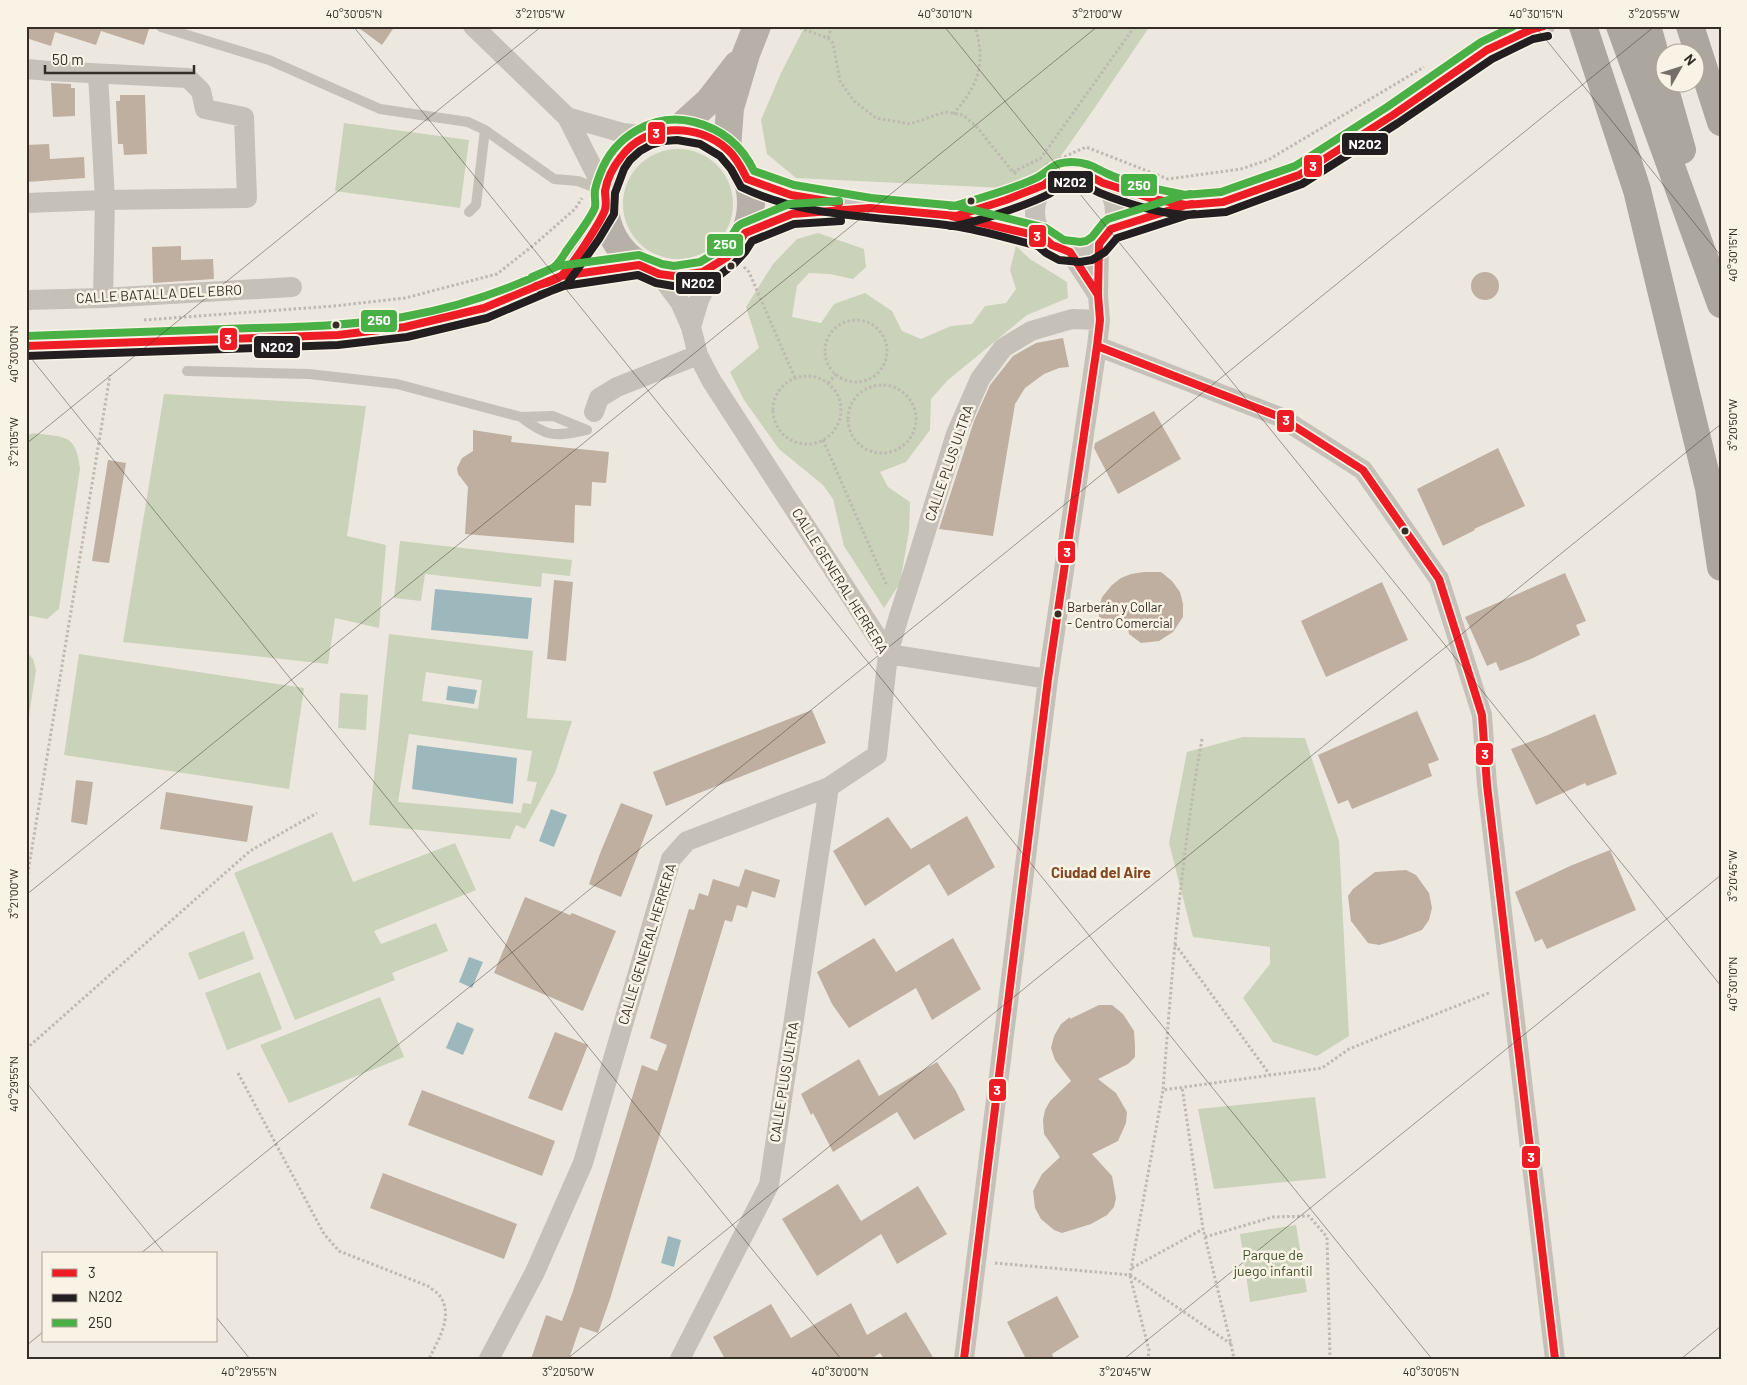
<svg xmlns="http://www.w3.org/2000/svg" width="1747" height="1385" font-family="Barlow,sans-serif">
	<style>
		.green { fill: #cad2b9; fill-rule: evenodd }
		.water { fill: #9cb8bd }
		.building { fill: #bfafa1 }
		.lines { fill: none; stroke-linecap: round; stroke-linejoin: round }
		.path { stroke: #beb9b1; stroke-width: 3; stroke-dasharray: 2.5 2.5; stroke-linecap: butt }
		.lane { stroke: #c5c0b8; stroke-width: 10 }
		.street { stroke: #c5c0b8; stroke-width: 20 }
		.secondary { stroke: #b6b0a9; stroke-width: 28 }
		.highway { stroke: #aba69e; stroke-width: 28 }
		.bus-1-casing { stroke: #f9f3e6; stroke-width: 11 }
		.bus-2-casing { stroke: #f9f3e6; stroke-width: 11 }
		.bus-3-casing { stroke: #f9f3e6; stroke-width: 11 }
		.bus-1 { stroke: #ee1c25; stroke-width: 8 }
		.bus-2 { stroke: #231f20; stroke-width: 8 }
		.bus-3 { stroke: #49b045; stroke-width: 8 }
		.ticks { fill: none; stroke: #352e27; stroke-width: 1; stroke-opacity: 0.45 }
		.bus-dot { fill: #352e27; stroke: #f9f3e6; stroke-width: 2 }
		.labels { text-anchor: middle; stroke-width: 5; stroke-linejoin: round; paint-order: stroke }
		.bus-label { font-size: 13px; fill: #352e27; stroke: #f9f3e6; text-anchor: start }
		.street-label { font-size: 14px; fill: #352e27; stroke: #f9f3e6 }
		.park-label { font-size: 14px; fill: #3f532b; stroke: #f9f3e6 }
		.neighbourhood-label { font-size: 15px; font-weight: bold; fill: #844721; stroke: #f9f3e6 }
		.line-badge { stroke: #f9f3e6; stroke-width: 2 }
		.badge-label { font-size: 14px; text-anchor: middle; font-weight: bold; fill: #fff }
		.neatline { fill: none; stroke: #352e27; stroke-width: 2 }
		.ticks-label { font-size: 12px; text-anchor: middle; fill: #352e27 }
	</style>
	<rect width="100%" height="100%" fill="#ece8df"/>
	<!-- green -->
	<path class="green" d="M805,26H1150L1087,119L1049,173L1004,188L796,178L767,154L761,120L781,73Z
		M344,123L469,140L460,208L335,191Z
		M623 204a55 55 0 1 1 110 0a55 55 0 1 1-110 0Z
		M818,233L864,249L866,267L853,279L830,274L809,273L797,286L792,317L821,323L834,304L865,293L892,311L902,331L921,339L951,326L972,324L985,306L1006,303L1016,289L1010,270L1016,246L1030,259L1067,282L1068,298L1027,315L948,380L931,399L930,430L906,462L880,472L888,487L910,502L909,531L900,583L884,608L844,546L833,499L823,485L779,449L744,400L730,372L759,348L746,307L773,264L797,239Z
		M164,394L366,406L347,536L386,545L379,628L335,618L328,664L123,642Z
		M33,433C64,438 76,432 80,469L59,609L47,619L26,615V436Z
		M400,541L572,560L570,576L542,573L541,587L425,574L421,601L394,598Z
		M389,634L533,651L527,718L572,721L555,773L525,829L516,825L510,839L369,825ZM426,672L482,680L478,709L422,701ZM409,734L532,751L527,781L537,782L531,804L523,803L521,813L398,802Z
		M26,651L33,659L36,670L26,735Z
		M79,654L304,688L289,789L64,755Z
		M340,693L368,695L366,730L338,728Z
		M1243,737L1305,738L1339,841L1349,1036L1317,1056L1273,1042L1243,998L1270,964V947L1193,937L1169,843L1187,752Z
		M332,832L353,882L455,843L476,890L374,931L381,944L436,923L448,951L392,973L395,980L295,1020L234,873Z
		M244,931L254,959L199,980L188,953Z
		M260,972L282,1029L227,1050L205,993Z
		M380,997L404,1057L289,1103L260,1045Z
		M1315,1097L1326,1178L1214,1189L1198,1109Z
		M1296,1225L1307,1292L1250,1302L1240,1234Z"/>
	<!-- water -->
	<path class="water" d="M435,589L532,598L528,639L431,630Z
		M448,686L477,690L474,704L446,700Z
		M417,745L517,758L513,804L412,789Z
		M551,809L567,815L554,847L539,841Z
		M469,957L483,962L472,988L459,982Z
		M457,1022L474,1029L463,1055L446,1048Z
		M668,1236L681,1240L674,1267L661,1263Z"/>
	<!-- building -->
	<path class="building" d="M26,26H150L144,45L101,31L96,45L55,32L51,46L26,38Z
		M356,26H395L382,45Z
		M51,83L71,84V88H75V116L53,117Z
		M120,95H145L147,154L124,155L123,144H118L116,101H120Z
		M49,144L50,159L84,157L85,178L26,182V145Z
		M181,246V260L213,259L214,279L153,283L152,247Z
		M1471 286a14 14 0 1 1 28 0a14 14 0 1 1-28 0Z
		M1063,338L1069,367L1059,368L1044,374L1025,388L1015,404L993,536L939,529L974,421L990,385L1013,356L1036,343Z
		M1154,411L1181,459L1118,494L1094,448L1095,443Z
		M473,430L512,436L511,442L609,452L606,483L592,482L591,506L575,505L574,543L465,534L468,487L458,474L457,468L462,458L473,451Z
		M1498,448L1525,506L1474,529L1475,530L1443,546L1417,489Z
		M108,460L126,463L109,563L92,561Z
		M1144,572H1161L1172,581L1180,592L1183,604V617L1173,632L1159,641L1141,643L1129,634L1127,623L1099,620V608L1102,597L1112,585L1121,578L1131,574Z
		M1565,573L1586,621L1576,625L1580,635L1531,659L1500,671L1496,662L1487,666L1465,617Z
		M554,580L573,582L566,661L547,659Z
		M1382,582L1408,640L1326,677L1301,621Z
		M812,710L826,743L666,806L653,772Z
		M1417,711L1439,760L1428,764L1432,776L1352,809L1348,800L1338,804L1318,755Z
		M1595,714L1617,774L1587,786L1585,783L1536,805L1511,749L1548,735Z
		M76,780L93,782L87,825L71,822Z
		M166,792L253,806L247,842L160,829Z
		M621,803L653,815L621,897L589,884L601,851Z
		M967,816L995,867L948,896L929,864L865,906L833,851L888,817L911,849Z
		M1610,850L1636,910L1547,949L1542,939L1535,942L1515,892L1570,866Z
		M745,869L780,880L775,898L752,891L747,908L737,905L732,922L725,920L610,1299L598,1333L580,1327L569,1359H531L546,1315L562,1321L573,1291L642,1065L657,1071L667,1045L650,1038L689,909L694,910L699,893L708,896L713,879L739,887Z
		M1406,870L1416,875L1429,893L1432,908L1429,920L1422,930L1396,940L1379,945L1368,943L1351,921L1348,896L1353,889L1375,872Z
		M525,897L570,915L572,913L616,931L583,1011L494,973Z
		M874,938L896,972L953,938L981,989L932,1020L916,988L849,1028L832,1004L817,972Z
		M1099,1005H1112L1123,1014L1134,1031L1135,1047V1057L1128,1064L1098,1079L1116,1093L1127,1112L1126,1123L1118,1141L1092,1154L1112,1176L1116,1198L1114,1207L1107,1215L1091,1224L1062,1233L1054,1230L1041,1219L1035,1208L1033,1191L1042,1174L1060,1157L1044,1134L1043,1120L1045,1110L1050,1101L1071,1081L1055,1060L1051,1048L1054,1036L1061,1024L1070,1017V1019Z
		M555,1032L588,1045L562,1111L528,1098Z
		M859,1059L879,1096L937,1062L956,1091L965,1110L914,1140L897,1112L833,1152L813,1113L811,1115L801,1094Z
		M422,1090L555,1141L542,1176L408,1125Z
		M383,1173L517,1224L504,1259L370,1208Z
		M838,1184L861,1221L918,1186L947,1234L897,1264L881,1234L817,1276L782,1219Z
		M1057,1296L1079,1337L1052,1354L1054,1359H1026L1007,1322Z
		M851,1303L867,1335L906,1312L934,1359H884L880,1353L871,1359H725L713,1337L771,1304L791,1338Z"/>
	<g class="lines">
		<!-- path -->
		<path class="path" d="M795,26L828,38L833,43L840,81L854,101L876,118L910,124L945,112L963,115L976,126L1013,172L1018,174
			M828,38L832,26
			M953,114C979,85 986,64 975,26
			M1046,165L1086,147L1168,179L1241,169L1268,160L1424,67
			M1013,172L1041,158L1135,26
			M744,267L749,272L795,378
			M825 351a31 31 0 1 1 62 0a31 31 0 1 1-62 0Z
			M144,320L334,306L405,298L497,274L535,244L575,209L582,198
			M773 410a34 34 0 1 1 68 0a34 34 0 1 1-68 0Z
			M828,383L836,374
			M848 419a34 34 0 1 1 68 0a34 34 0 1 1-68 0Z
			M823,440L887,586
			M1202,739C1181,855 1172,972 1163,1090L1322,1068L1349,1049L1491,992
			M26,884L110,375
			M1175,944L1270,1075
			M26,1049L250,851L317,813
			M238,1073L324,1234L339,1251L428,1286C431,1289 437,1292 440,1296C454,1316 438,1340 429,1359
			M1205,1237L1273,1217L1309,1216L1327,1237L1330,1359
			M995,1263L1130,1275L1163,1090
			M1132,1268L1203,1229L1182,1087
			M1130,1275L1231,1344L1203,1229
			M1130,1276L1149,1350L1148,1359
			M1231,1344L1234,1359"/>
		<!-- lane -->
		<path class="lane" d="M161,27L269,60L380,109L468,122L485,130L554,179L578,181L591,186L599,195
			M469,212L476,205L485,130
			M187,371L309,374L397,384L521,417L553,416L587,430
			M521,417C547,437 554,437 586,430"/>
		<!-- street -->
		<path class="street" d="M473,26L567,117L605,192
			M26,69L50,71L188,78L201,91L205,109L244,117L247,198L105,200L26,203
			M98,74L105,200L103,298
			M567,117L623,133L647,136
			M1035 212a40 40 0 1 1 80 0a40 40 0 1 1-80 0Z
			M747,179L791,195L870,208L956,216L1043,237
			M1103,183L1153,199L1186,205L1223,202L1299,175L1393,115L1487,50L1530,30L1545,26
			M956,216L1006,200L1044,185
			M1111,229L1184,205
			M745,233L792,214L836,211
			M1070,252L1098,295
			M659,274L680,302L691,327L699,300L716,265
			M561,276L591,233L605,210
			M26,300L103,298L292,287
			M26,346L338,335L405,327L484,308L561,276L639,265
			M1097,346L1280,417L1363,470L1439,579L1482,715L1487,785L1555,1359
			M594,412L599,398L617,387L698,355
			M1048,679L888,654L899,616L915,566L956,434L980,379L1003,348L1031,331L1072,319L1100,320
			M489,1359L535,1272L583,1163L671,859L687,841L829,787L877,755L888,654L711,380L698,355L691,327
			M680,1359L769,1185L829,787
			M964,1359L1048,679L1097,346L1100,320L1098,295L1099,244"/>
		<!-- secondary -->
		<path class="secondary" d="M677,130L709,101L737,65
			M605 203a73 73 0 1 1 146 0a73 73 0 1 1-146 0Z
			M727,149L730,108L746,54L757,26"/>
		<!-- highway -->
		<path class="highway" d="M1583,26L1637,190L1709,488L1721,567
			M1620,26L1721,304
			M1647,26L1682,150
			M1690,26L1721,122"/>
		<!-- bus-1 casing -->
		<g class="bus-1-casing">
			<path id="bus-1" d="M951,216L1043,237L1052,245L1070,252L1098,295
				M536,286C544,283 554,282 561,276C571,268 600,223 605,210C607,204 605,197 605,191C607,179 613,167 621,157C646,123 698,122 728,150C737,158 742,169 747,179L791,195L839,203
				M26,346L338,335L405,327L484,308L561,276L639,265L659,274L674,276L703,272L727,257L737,246L745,233L792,214L870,208L956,216L1006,200L1044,185L1052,178L1062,173H1084L1103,183L1153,199L1186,205L1192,204
				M1097,346L1280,417L1363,470L1439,579L1482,715L1487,785L1555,1359
				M964,1359L1048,679L1097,346L1100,320L1098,295L1099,244L1111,229L1186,205L1223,202L1299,175L1393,115L1487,50L1530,30L1544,26"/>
		</g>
		<!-- bus-2 casing -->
		<g class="bus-2-casing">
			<path id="bus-2" d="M950,226C968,226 1032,203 1049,194C1057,189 1061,182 1072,182C1084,182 1090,189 1100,193C1122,202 1171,218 1194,214
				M540,295L564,286L638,275L656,283L673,286L705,282L721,274L734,264L745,252L752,241L794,224L841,221
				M26,356L338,345L407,337L487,318L567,284L599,239L614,214L615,193L624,169L630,160L640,151L651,145L664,141L677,140L700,144L720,156L731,169L741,187C807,219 883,216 953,226C982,230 1010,239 1038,246L1046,253L1059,260L1080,262L1092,260L1105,252L1117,238L1188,215L1226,212L1302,184L1398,123L1492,59L1533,39L1548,36"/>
		</g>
		<!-- bus-3 casing -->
		<g class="bus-3-casing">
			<path id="bus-3" d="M950,206H954C980,198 1015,189 1038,177C1052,169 1053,162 1072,162C1088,162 1095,168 1108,174C1132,185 1160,190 1186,195L1190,194
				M532,277L558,266L639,255L662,264L674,266L700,262L720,250L729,240L737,227L741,224L789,204L839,201
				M26,336C93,334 159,331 225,329C284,327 344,327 403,317C454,308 504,292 551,269C558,266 563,256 567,250C574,240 592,217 595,207C596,202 594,196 595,190C596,185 598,179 600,174C614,136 654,112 694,122C722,129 742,146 754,171L794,185L871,198L958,206L1046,228L1064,240L1080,242L1086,241L1092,237L1104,222L1108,219L1184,195L1221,192L1295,166L1387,107L1481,42L1514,26"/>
		</g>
		<!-- bus-1 -->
		<use href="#bus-1" class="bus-1"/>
		<!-- bus-2 -->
		<use href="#bus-2" class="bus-2"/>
		<!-- bus-3 -->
		<use href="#bus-3" class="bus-3"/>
	</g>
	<!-- ticks -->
	<path class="ticks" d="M353,26L1432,1359M944,26L1721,986M1535,26L1721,256M26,352L841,1359M26,444L542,26M26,895L1098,26M26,1082L165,1254M140,1254L1655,26M216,1317L250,1359M26,1346L44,1331M567,1359L1721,424M1124,1359L1721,875M1681,1359L1721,1326"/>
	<!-- markers -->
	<g class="bus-dot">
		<circle cx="971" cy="201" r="4.5"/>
		<circle cx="731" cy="266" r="4.5"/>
		<circle cx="336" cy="325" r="4.5"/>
		<circle cx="1405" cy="531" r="4.5"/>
		<circle cx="1058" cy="614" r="4.5"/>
	</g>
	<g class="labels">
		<!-- bus labels -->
		<g class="bus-label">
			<text x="1067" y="612">Barberán y Collar<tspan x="1067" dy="16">- Centro Comercial</tspan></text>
		</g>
		<!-- street labels -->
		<g class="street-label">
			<text transform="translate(159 294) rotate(-3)" y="5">CALLE BATALLA DEL EBRO</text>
			<text transform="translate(949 463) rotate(-71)" y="5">CALLE PLUS ULTRA</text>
			<text transform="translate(840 581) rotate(58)" y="5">CALLE GENERAL HERRERA</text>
			<text transform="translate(647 944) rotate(-73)" y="5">CALLE GENERAL HERRERA</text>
			<text transform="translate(784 1082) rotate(-81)" y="5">CALLE PLUS ULTRA</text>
		</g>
		<!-- park labels -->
		<g class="park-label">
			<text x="1273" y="1260">Parque de<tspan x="1273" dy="16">juego infantil</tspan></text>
		</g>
		<!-- neighbourhood labels -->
		<g class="neighbourhood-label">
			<text x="1101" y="878">Ciudad del Aire</text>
		</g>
	</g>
	<g class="line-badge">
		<rect x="647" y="121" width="19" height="24" rx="5" fill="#ee1c25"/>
		<rect x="1341" y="132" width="48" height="24" rx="5" fill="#231f20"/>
		<rect x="1303" y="154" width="20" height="24" rx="5" fill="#ee1c25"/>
		<rect x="1047" y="170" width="47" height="24" rx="5" fill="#231f20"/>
		<rect x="1120" y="173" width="38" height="24" rx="5" fill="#49b045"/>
		<rect x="1028" y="224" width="19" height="24" rx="5" fill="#ee1c25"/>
		<rect x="706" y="233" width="38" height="24" rx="5" fill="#49b045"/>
		<rect x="675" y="271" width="47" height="24" rx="5" fill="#231f20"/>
		<rect x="360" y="309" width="38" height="24" rx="5" fill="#49b045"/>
		<rect x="219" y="327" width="19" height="24" rx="5" fill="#ee1c25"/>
		<rect x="253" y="335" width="48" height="24" rx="5" fill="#231f20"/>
		<rect x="1276" y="409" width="19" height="24" rx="5" fill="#ee1c25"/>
		<rect x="1057" y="540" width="19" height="24" rx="5" fill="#ee1c25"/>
		<rect x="1475" y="742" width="19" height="24" rx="5" fill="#ee1c25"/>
		<rect x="988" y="1078" width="19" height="24" rx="5" fill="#ee1c25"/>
		<rect x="1521" y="1145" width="20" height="24" rx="5" fill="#ee1c25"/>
	</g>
	<g class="badge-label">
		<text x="656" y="138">3</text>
		<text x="1365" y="149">N202</text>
		<text x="1313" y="171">3</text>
		<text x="1070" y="187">N202</text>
		<text x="1139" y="190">250</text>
		<text x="1037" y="241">3</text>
		<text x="725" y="249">250</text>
		<text x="698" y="288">N202</text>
		<text x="379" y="325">250</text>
		<text x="228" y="344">3</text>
		<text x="277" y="352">N202</text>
		<text x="1286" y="425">3</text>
		<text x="1067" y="557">3</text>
		<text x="1485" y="759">3</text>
		<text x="997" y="1095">3</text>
		<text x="1531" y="1162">3</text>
	</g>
	<!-- border -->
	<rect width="1747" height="1385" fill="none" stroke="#f9f3e6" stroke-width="55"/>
	<!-- legend -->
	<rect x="42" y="1252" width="175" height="90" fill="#f9f3e6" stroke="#aba49a"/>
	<rect x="52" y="1269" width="25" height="8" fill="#ee1c25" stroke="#aba49a"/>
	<text x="88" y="1278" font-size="15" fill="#352e27">3</text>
	<rect x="52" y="1294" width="25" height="8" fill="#231f20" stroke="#aba49a"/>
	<text x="88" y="1302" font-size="15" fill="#352e27">N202</text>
	<rect x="52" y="1319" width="25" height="8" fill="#49b045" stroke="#aba49a"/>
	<text x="88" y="1328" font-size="15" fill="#352e27">250</text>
	<!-- north arrow -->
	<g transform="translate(1680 68) rotate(51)"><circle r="24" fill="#f9f3e6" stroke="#aba49a"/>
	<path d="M0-4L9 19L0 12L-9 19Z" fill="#756f67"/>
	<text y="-8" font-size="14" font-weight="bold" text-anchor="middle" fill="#352e27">N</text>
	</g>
	<!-- scale -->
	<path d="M45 65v8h149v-8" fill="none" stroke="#352e27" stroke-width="2.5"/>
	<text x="52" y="65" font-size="15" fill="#352e27" stroke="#f9f3e6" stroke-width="4" paint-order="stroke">50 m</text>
	<rect x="28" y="28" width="1692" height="1330" class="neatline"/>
	<g class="ticks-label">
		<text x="354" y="18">40°30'05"N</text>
		<text x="540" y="18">3°21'05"W</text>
		<text x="945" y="18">40°30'10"N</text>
		<text x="1097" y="18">3°21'00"W</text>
		<text x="1536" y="18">40°30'15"N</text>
		<text x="1654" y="18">3°20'55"W</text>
		<text transform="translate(1733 255) rotate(-90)" y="4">40°30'15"N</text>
		<text transform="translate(14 354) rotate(-90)" y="4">40°30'00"N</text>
		<text transform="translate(1733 425) rotate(-90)" y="4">3°20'50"W</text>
		<text transform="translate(14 442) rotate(-90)" y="4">3°21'05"W</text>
		<text transform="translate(1733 876) rotate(-90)" y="4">3°20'45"W</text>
		<text transform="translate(14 894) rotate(-90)" y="4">3°21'00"W</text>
		<text transform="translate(1733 984) rotate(-90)" y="4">40°30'10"N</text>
		<text transform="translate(14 1084) rotate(-90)" y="4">40°29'55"N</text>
		<text x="249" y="1376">40°29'55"N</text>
		<text x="568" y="1376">3°20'50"W</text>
		<text x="840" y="1376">40°30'00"N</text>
		<text x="1125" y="1376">3°20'45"W</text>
		<text x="1431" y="1376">40°30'05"N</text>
	</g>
</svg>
